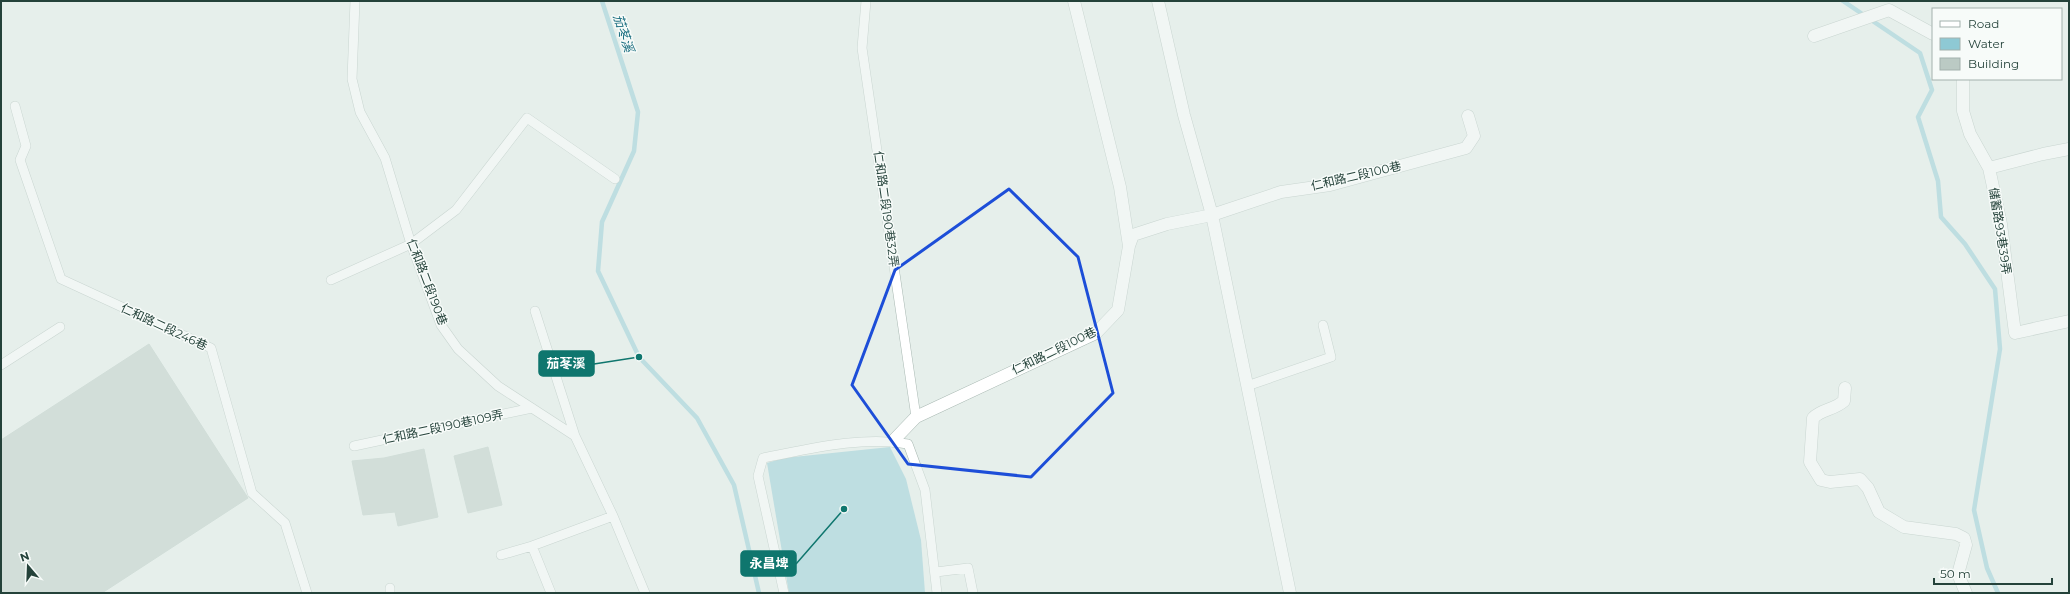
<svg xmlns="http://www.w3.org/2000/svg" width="2070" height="594" font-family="Montserrat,'Noto Sans TC',sans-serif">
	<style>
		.water { fill: #8ec9d4 }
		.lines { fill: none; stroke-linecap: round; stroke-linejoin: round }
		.stream { stroke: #8ec9d4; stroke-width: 4.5 }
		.building { fill: #bbcac4; stroke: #b8c9c2 }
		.lane-casing { stroke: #a8b8b2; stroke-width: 10 }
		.street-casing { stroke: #a8b8b2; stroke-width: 13 }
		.lane { stroke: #fff; stroke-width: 9 }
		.street { stroke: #fff; stroke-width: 12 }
		.marked { fill: none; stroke: #1d4ed8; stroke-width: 3; stroke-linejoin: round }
		.labels { text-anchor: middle; stroke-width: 3; stroke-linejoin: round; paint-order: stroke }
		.street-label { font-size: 12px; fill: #24423a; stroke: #f7fbf9 }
		.water-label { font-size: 13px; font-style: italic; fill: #1c6f80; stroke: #f7fbf9 }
		.leader { fill: none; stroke: #0f766e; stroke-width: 1.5 }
		.callout-dot { fill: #0f766e; stroke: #f7fbf9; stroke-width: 1.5 }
		.callout { fill: #0f766e; stroke: #0f766e; stroke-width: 1.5 }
		.callout-label { font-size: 13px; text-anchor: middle; font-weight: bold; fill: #fff }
	</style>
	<rect width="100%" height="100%" fill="#e6efeb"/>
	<!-- water -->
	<path class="water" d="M890,447L906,479L921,540L925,593H789L767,463L784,458Z"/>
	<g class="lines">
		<!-- stream -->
		<path class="stream" d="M602,1L638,112L634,151L602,222L598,271L639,357L697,418L734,485L759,593
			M1843,1L1920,53L1932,90L1918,117L1938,181L1941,217L1965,244L1995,289L2000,349L1974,510L1987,568L1998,593"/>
	</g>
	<!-- building -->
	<path class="building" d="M149,344L248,498L102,593H1V440Z
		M488,447L502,505L468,513L454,456Z
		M424,449L438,517L398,526L395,512L363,515L352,461L384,458Z"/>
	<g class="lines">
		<!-- lane casing -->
		<g class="lane-casing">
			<path id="lane" d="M355,1L352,79L360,112L385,158L411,244L441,325L458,349L498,386L575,436L613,516L645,593
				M866,1L862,48L916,417
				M15,106L26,146L20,160L61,279L211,348L252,493L285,523L307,593
				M331,280L411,244L456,210L527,118L615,179
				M535,311L575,436
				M1,365L60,327
				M1247,386L1331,357L1323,325
				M354,446L532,408
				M532,546L613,516
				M501,555L532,546L551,593
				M936,572L968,568L973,593
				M390,588V593
				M784,593L758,476L763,458C810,449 860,436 908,444L925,490L937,593"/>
		</g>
		<!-- street casing -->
		<g class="street-casing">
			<path id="street" d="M1074,1L1120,187L1129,246
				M1158,1L1184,115L1212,215L1290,593
				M1814,36L1889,10L1933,34
				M1963,79V111L1970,134L1989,168L2001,224L2015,333L2069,321
				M1989,168L2043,154L2069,149
				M1845,388L1844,401C1834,410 1822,409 1813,418L1810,462L1821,480L1830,482L1860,479L1868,488L1879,512L1904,527L1956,534L1964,538L1966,545L1958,574L1966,593
				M893,441L916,417L1096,333L1118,310L1129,246L1133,235L1167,224L1212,215L1281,192L1330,185L1466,148L1474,136L1468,116"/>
		</g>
		<!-- lane -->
		<use href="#lane" class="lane"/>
		<!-- street -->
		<use href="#street" class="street"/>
	</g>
	<!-- marked area -->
	<path d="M0 0H2070V594H0ZM1009,189L1078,257L1113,393L1031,477L908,464L852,385L895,270Z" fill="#e6efeb" fill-opacity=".55" fill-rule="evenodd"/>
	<path class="marked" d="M1009,189L1078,257L1113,393L1031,477L908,464L852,385L895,270Z"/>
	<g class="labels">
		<!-- street labels -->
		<g class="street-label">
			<text transform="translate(1356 176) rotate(-13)" y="4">仁和路二段100巷</text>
			<text transform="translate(886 209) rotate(82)" y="4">仁和路二段190巷32弄</text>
			<text transform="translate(2000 231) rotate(81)" y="4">儲蓄路93巷39弄</text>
			<text transform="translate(427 282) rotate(69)" y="4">仁和路二段190巷</text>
			<text transform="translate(164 327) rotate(25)" y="4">仁和路二段246巷</text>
			<text transform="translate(1054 351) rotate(-26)" y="4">仁和路二段100巷</text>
			<text transform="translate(443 427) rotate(-12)" y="4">仁和路二段190巷109弄</text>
		</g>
		<!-- water labels -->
		<g class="water-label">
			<text transform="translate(624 33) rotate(72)" y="5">茄苳溪</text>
		</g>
	</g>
	<!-- callouts -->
	<path class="leader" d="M639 357L594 364M844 509L796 564"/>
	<g class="callout-dot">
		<circle cx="639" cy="357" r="4"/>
		<circle cx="844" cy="509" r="4"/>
	</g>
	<g class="callout">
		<rect x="539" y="351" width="55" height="25" rx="4"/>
		<rect x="741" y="551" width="55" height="25" rx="4"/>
	</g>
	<g class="callout-label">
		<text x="566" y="368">茄苳溪</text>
		<text x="769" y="568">永昌埤</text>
	</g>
	<!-- border -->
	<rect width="2070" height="594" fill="none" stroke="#24423a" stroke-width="4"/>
	<!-- legend -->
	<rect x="1932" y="8" width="130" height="72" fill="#f7fbf9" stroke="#a3b1ad"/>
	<rect x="1940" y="21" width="20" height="6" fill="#ffffff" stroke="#a3b1ad"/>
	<text x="1968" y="28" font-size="12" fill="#24423a">Road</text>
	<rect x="1940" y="38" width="20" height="12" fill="#8ec9d4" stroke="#a3b1ad"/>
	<text x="1968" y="48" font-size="12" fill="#24423a">Water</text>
	<rect x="1940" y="58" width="20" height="12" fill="#bbcac4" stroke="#a3b1ad"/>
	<text x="1968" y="68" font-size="12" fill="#24423a">Building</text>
	<!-- north arrow -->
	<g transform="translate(28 566) rotate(341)" stroke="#f7fbf9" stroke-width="3" paint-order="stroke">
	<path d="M0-3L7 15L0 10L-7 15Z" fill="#24423a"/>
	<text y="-6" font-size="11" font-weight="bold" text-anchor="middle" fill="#24423a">N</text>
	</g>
	<!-- scale -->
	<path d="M1934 578v6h118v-6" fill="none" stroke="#24423a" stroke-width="2"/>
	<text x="1940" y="578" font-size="12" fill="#24423a" stroke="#f7fbf9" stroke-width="3" paint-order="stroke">50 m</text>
</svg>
